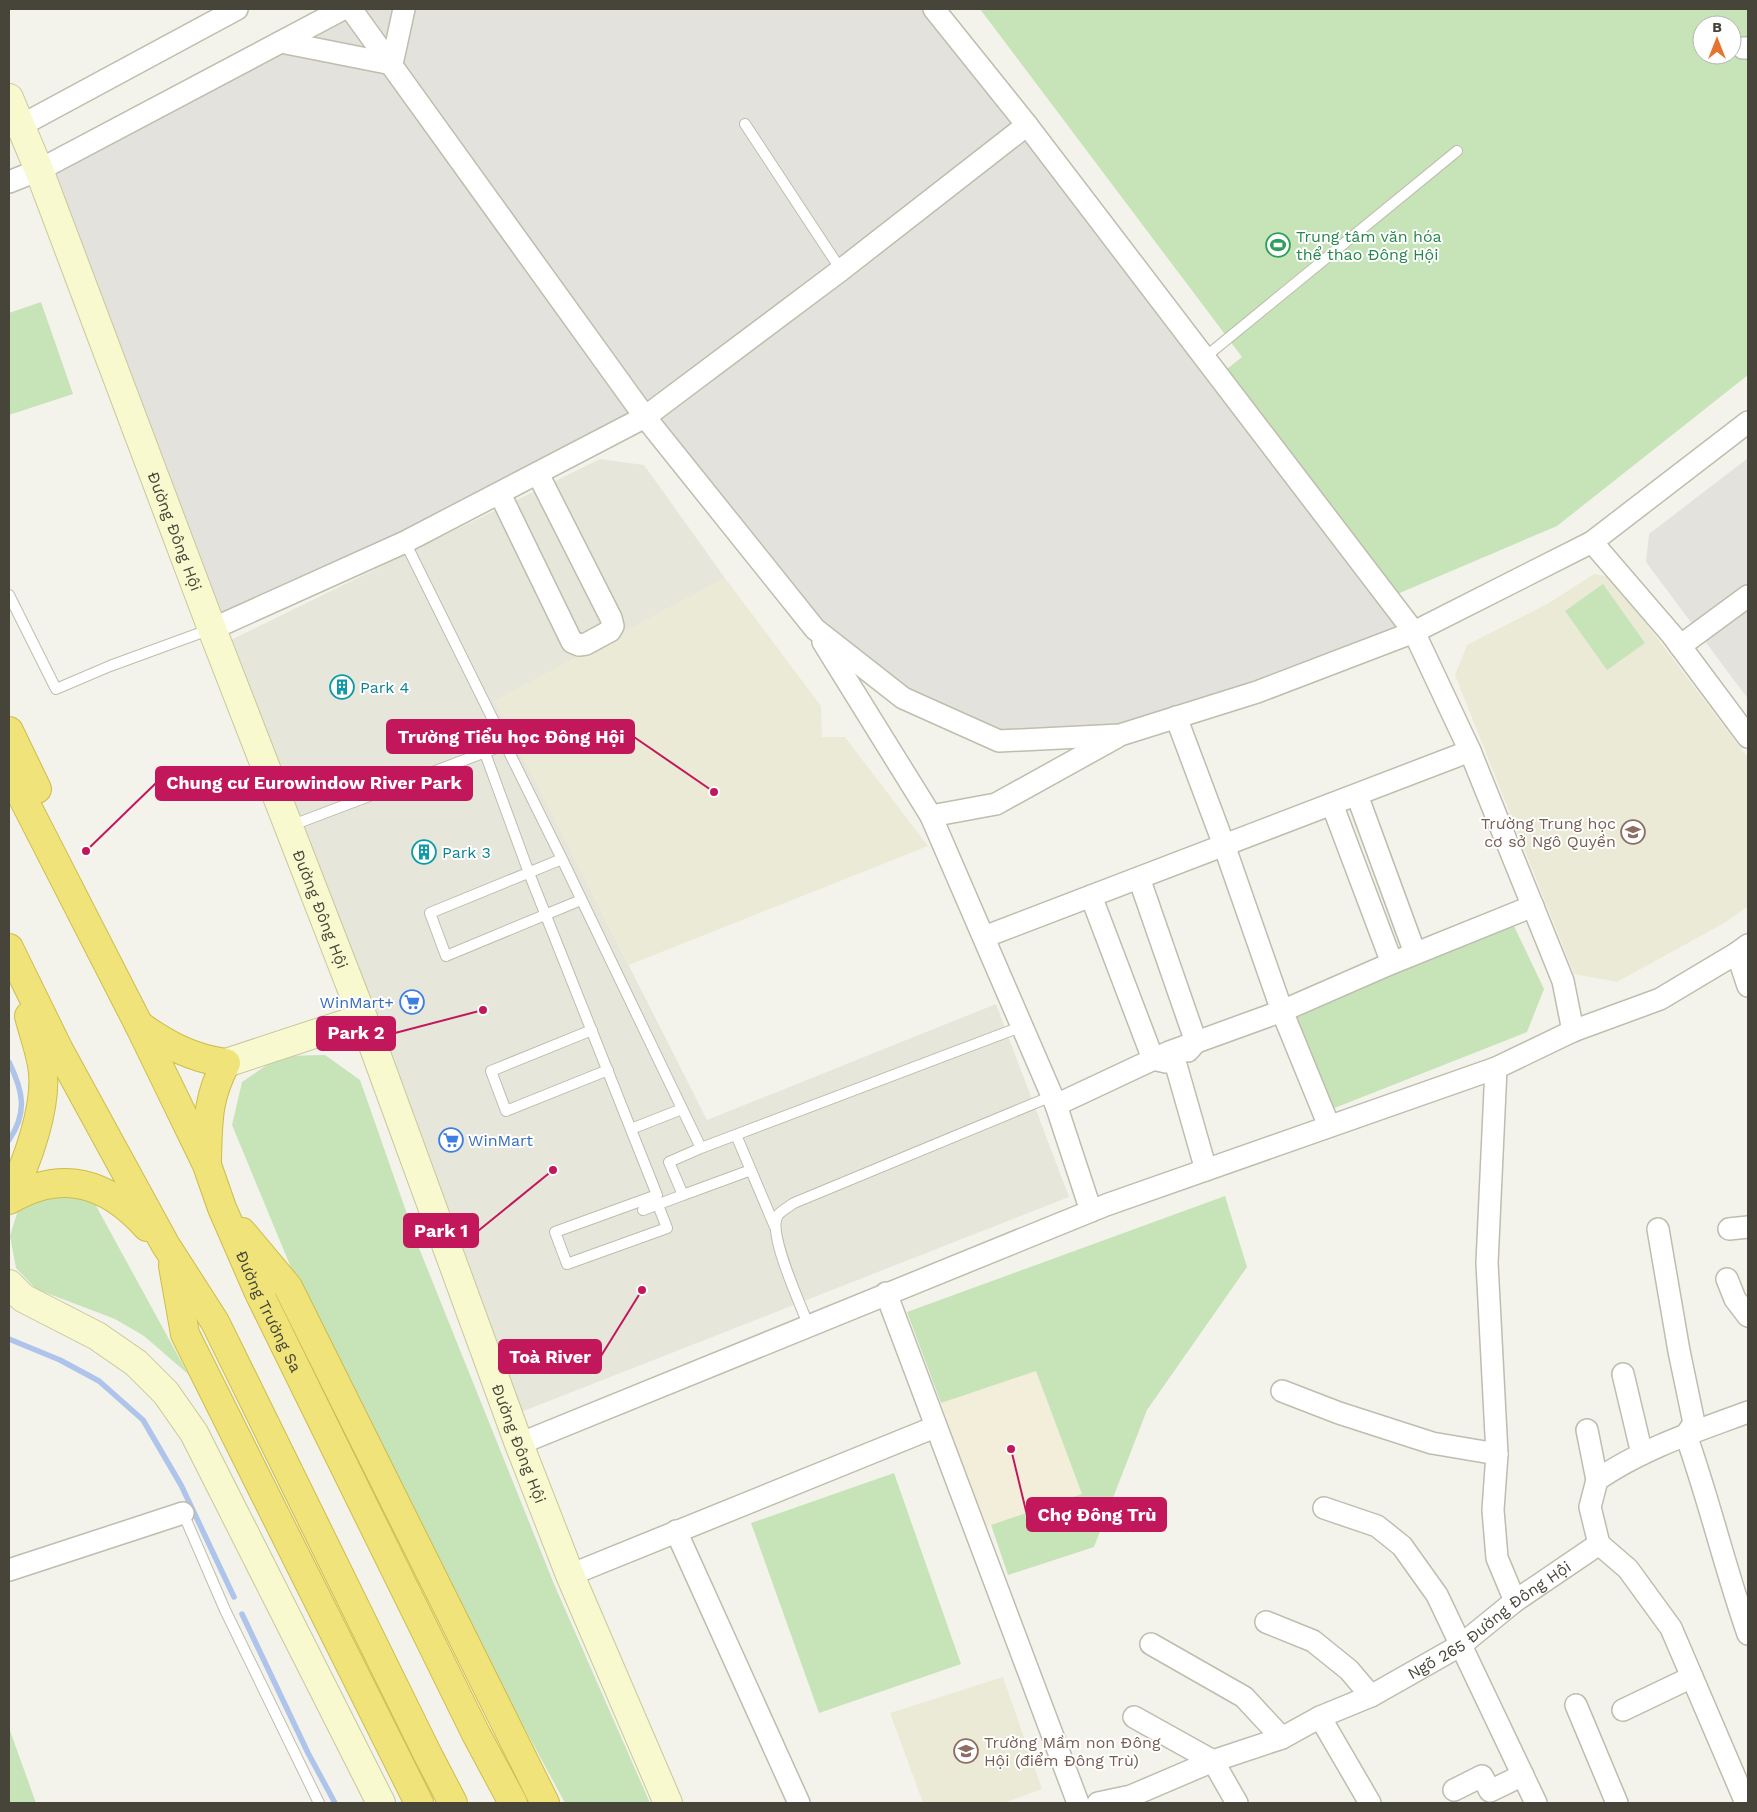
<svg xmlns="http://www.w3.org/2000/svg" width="1757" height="1812" font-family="'Work Sans',sans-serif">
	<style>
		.residential { fill: #e7e6da }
		.commercial { fill: #f3eed9 }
		.industrial { fill: #e4e2dc }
		.education { fill: #ebead6 }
		.green { fill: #c6e4b8; fill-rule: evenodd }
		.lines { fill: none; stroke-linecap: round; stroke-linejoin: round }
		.stream { stroke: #aec4ea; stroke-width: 5.5 }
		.lane-casing { stroke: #bebdae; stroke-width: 12 }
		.street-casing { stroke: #bebdae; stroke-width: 24 }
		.secondary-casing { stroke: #c9c79b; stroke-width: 30 }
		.highway-casing { stroke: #cebc4b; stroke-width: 30 }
		.lane { stroke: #fff; stroke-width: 10 }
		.street { stroke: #fff; stroke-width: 21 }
		.secondary { stroke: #f9f9cf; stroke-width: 28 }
		.highway { stroke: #efe37a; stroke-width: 28 }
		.labels { text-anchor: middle; stroke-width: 4; stroke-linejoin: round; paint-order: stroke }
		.leisure-label { font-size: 16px; fill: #27864d; stroke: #fff; text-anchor: start }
		.street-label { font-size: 16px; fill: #474539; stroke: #fff }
		.culture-label { font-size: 16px; fill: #0d838f; stroke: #fff; text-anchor: start }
		.education-label { font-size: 16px; fill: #785e54; stroke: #fff; text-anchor: end }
		.shop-label { font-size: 16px; fill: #366cbe; stroke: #fff; text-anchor: end }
		.leader { fill: none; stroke: #c2185b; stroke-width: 2 }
		.callout-dot { fill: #c2185b; stroke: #fff; stroke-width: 2 }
		.callout { fill: #c2185b; stroke: #c2185b; stroke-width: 2 }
		.callout-label { font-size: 18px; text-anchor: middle; font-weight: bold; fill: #fff }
	</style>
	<rect width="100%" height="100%" fill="#f4f3eb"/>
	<!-- residential -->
	<path class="residential" d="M600,459L644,465L725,578L495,701L707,1120L996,1004L1069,1197L521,1412L229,641Z"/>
	<!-- commercial -->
	<path class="commercial" d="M1036,1370L1082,1494L985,1527L941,1403Z"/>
	<!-- industrial -->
	<path class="industrial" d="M343,9H934L1414,632L1120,735L999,741L903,698L815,629L645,417L212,629L39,170Z
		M1748,458V699L1646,562L1649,534Z"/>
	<!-- education -->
	<path class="education" d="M1594,574L1611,577L1748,758V906L1726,922L1617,982L1574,974L1455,675L1467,645L1549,603Z
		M725,578L821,706L822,737H845L928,846L629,965L494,701Z
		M1003,1677L1042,1789L1004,1803H923L890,1713Z"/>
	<!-- green -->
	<path class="green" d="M980,9H1748V375L1557,526L1388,598L1218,376L1242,357ZM1702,25H1732V55H1702Z
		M41,302L73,394L9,415V313Z
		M1603,584L1645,643L1607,670L1565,611Z
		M1513,924L1544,989L1527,1032L1332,1109L1296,1016Z
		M325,1055L360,1080L419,1248L554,1584L650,1803H565L507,1696L292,1270L232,1125L242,1082L280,1056Z
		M55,1194L94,1202L188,1374L144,1336L115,1319L36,1289L16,1268L10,1236L18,1210Z
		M1225,1196L1247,1267L1147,1410L1094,1547L1008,1575L991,1525L1082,1494L1036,1371L941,1403L907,1312Z
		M894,1473L961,1664L819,1713L751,1523Z
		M9,1728L36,1803H9Z"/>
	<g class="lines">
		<!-- stream -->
		<path class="stream" d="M9,1062C23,1091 28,1112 9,1140
			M9,1339L60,1360L99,1381L143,1420L181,1485L234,1597
			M242,1614L308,1753L335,1803"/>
		<!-- lane casing -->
		<g class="lane-casing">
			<path id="lane" d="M745,124L841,270
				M1204,358L1457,151
				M405,542L562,859L701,1148L1023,1026
				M9,595L56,689L110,666L211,629
				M485,753L529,873L657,1195L555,1232L567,1264L667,1228L658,1205
				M290,826L504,745
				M562,859L430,913L446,956L581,900
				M592,1030L491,1071L506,1111L608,1070
				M631,1129L682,1109
				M736,1135L775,1227
				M683,1195L751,1170
				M643,1210L683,1195L669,1162L701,1148
				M809,1327C802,1307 766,1232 778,1215C782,1210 790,1206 794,1203L1052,1096
				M183,1513L225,1610L319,1803"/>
		</g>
		<!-- street casing -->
		<g class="street-casing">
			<g id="street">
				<path d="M351,9L645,417L815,629L903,698L999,741L1120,735L1257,692L1414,632L1592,542L1748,422"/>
				<path d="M934,9L1027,125L1414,632L1470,751L1563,981L1573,1031"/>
				<path d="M281,42L392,64L404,9"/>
				<path d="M1743,48H1748"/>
				<path d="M20,126L237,9"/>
				<path d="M9,182L39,170L343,9"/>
				<path d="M500,494L572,642L579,645L586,644L610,631L613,626L611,618L538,474"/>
				<path d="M1592,542L1672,635L1748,737"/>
				<path d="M212,629L405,542L645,417L841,270L1027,125"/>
				<path d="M823,642L931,816L996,804L1117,737"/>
				<path d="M1680,646L1748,596"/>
				<path d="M1176,717L1224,845L1282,1011L1329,1126"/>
				<path d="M1357,795L1415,953"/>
				<path d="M1332,804L1392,963"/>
				<path d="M931,816L1056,1105L1091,1211"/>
				<path d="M1139,878L1196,1042L1188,1051"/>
				<path d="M1091,896L1153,1059L1166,1062"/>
				<path d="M984,937L1470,751"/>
				<path d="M1737,953L1748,986"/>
				<path d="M1176,1065L1206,1170"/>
				<path d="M1496,1068L1487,1263L1497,1454L1493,1510L1497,1558L1515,1601"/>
				<path d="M1056,1105L1169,1052L1282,1011L1392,963L1533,906"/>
				<path d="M1658,1229L1679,1351L1694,1423L1686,1435C1709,1500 1725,1568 1748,1634"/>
				<path d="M1729,1229L1748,1227"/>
				<path d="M1727,1279L1735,1299L1748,1316"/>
				<path d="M886,1293L1078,1803"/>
				<path d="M1623,1374L1642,1454"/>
				<path d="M1282,1391L1339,1413L1432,1443L1497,1454"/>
				<path d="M1587,1430L1597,1480"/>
				<path d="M519,1444L1106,1205L1496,1068L1573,1031L1660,999L1737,953L1748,945"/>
				<path d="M1324,1508L1377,1526L1402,1546L1437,1595L1536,1803"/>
				<path d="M676,1531L799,1803"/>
				<path d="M1599,1544L1590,1507L1597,1480C1643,1448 1697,1431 1748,1412"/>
				<path d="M9,1570L183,1513"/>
				<path d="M570,1575L935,1427"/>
				<path d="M1266,1622L1313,1641L1349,1670L1371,1696"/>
				<path d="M1151,1644L1244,1697L1282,1738"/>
				<path d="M1576,1705L1617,1803"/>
				<path d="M1623,1710L1692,1677"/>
				<path d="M1134,1717L1213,1761L1237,1803"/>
				<path d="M1320,1717L1370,1803"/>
				<path d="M1454,1790L1482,1776L1490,1791L1523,1775"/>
				<path id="s1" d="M1098,1803L1131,1796L1213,1761L1282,1738L1320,1717L1371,1696L1461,1645L1515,1601L1599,1544L1628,1569L1671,1628L1746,1803"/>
			</g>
		</g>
		<!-- secondary casing -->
		<g class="secondary-casing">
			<g id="secondary">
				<path id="s2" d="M9,98L39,170L212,629L363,1018L519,1444L570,1575L668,1803"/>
				<path d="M226,1063L363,1018"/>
				<path d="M9,1284L23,1298L97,1336L136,1363L166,1393L194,1433L381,1803"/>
			</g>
		</g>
		<!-- highway casing -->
		<g class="highway-casing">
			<g id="highway">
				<path d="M9,731L37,789"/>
				<path id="s3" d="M9,771L139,1025L207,1165L222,1208L259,1293L476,1734L513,1803"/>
				<path d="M9,948L59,1050L165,1244L215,1322L428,1755L453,1803"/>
				<path d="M139,1025C167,1045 191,1058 226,1063C207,1098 208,1123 207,1161"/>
				<path d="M9,1198C27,1164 49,1103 42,1065C39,1048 33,1032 29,1016"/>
				<path d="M9,1200C62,1169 107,1182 147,1227"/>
				<path d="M242,1232L288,1287L545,1803"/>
				<path d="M173,1266L185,1334L419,1803"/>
			</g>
		</g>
		<!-- lane -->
		<use href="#lane" class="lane"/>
		<!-- street -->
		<use href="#street" class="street"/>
		<!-- secondary -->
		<use href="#secondary" class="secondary"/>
		<!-- highway -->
		<use href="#highway" class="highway"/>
	</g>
	<!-- icons -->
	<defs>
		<g id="stadium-ring" transform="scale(1.25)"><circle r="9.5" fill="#fff" stroke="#2e9e5b" stroke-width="1.5"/><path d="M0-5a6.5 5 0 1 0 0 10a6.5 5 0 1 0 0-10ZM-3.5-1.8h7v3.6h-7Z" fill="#2e9e5b"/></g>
		<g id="building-ring" transform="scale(1.25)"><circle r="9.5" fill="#fff" stroke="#0f9aa8" stroke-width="1.5"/><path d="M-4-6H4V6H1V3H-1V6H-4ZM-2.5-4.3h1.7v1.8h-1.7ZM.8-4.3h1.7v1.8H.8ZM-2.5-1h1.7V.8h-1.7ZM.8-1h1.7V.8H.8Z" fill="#0f9aa8"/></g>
		<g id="school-ring" transform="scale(1.25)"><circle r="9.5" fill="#fff" stroke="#8d6e63" stroke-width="1.5"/><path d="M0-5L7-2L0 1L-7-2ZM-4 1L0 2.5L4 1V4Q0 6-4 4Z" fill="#8d6e63"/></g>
		<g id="supermarket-ring" transform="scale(1.25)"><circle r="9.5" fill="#fff" stroke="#3f7fe0" stroke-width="1.5"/><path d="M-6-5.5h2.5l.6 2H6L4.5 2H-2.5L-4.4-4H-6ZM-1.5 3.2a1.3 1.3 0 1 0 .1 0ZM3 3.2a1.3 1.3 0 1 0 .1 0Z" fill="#3f7fe0"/></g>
	</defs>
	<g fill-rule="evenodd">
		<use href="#stadium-ring" x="1278" y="245"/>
		<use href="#building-ring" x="342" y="687"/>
		<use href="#school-ring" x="1633" y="832"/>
		<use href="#building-ring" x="424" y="852"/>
		<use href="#supermarket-ring" x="412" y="1002"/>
		<use href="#supermarket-ring" x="451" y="1140"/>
		<use href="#school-ring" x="966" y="1751"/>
	</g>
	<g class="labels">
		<!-- leisure labels -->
		<g class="leisure-label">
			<text x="1296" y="242">Trung tâm văn hóa<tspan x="1296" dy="18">thể thao Đông Hội</tspan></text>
		</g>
		<!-- street labels -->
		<g class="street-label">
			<text dy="6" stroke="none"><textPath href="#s2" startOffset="464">Đường Đông Hội</textPath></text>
			<text dy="6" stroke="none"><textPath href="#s2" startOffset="869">Đường Đông Hội</textPath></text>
			<text dy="6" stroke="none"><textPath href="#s3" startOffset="600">Đường Trường Sa</textPath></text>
			<text dy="6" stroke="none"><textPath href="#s2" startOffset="1439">Đường Đông Hội</textPath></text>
			<text dy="6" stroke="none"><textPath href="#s1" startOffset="435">Ngõ 265 Đường Đông Hội</textPath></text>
		</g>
		<!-- culture labels -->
		<g class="culture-label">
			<text x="360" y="693">Park 4</text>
			<text x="442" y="858">Park 3</text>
		</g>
		<!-- education labels -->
		<g class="education-label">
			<text x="1616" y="829">Trường Trung học<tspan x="1616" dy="18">cơ sở Ngô Quyền</tspan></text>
			<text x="984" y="1748" text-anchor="start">Trường Mầm non Đông<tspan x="984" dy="18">Hội (điểm Đông Trù)</tspan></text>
		</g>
		<!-- shop labels -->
		<g class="shop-label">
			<text x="394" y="1008">WinMart+</text>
			<text x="468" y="1146" text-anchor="start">WinMart</text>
		</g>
	</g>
	<!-- callouts -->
	<path class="leader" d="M714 792L634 737M86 851L156 783M483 1010L395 1033M553 1170L478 1231M642 1290L601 1356M1011 1449L1027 1515"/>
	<g class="callout-dot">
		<circle cx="714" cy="792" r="5"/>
		<circle cx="86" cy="851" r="5"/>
		<circle cx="483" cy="1010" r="5"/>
		<circle cx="553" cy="1170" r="5"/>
		<circle cx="642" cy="1290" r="5"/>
		<circle cx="1011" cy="1449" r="5"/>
	</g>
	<g class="callout">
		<rect x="387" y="720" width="247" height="33" rx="5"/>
		<rect x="156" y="767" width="316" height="33" rx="5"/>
		<rect x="317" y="1017" width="78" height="33" rx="5"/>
		<rect x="404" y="1214" width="74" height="33" rx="5"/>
		<rect x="499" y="1340" width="102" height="33" rx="5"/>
		<rect x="1027" y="1498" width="139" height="33" rx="5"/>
	</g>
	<g class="callout-label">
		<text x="511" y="743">Trường Tiểu học Đông Hội</text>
		<text x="314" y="789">Chung cư Eurowindow River Park</text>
		<text x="356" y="1039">Park 2</text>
		<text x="441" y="1237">Park 1</text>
		<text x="550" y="1363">Toà River</text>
		<text x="1097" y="1521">Chợ Đông Trù</text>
	</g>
	<!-- border -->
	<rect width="1757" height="1812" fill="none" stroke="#474539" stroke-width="20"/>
	<!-- north arrow -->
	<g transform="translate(1717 40)"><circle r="24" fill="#ffffff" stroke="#b5b5b0"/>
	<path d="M0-4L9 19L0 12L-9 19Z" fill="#e47531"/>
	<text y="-8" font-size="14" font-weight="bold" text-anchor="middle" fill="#474539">B</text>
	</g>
</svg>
